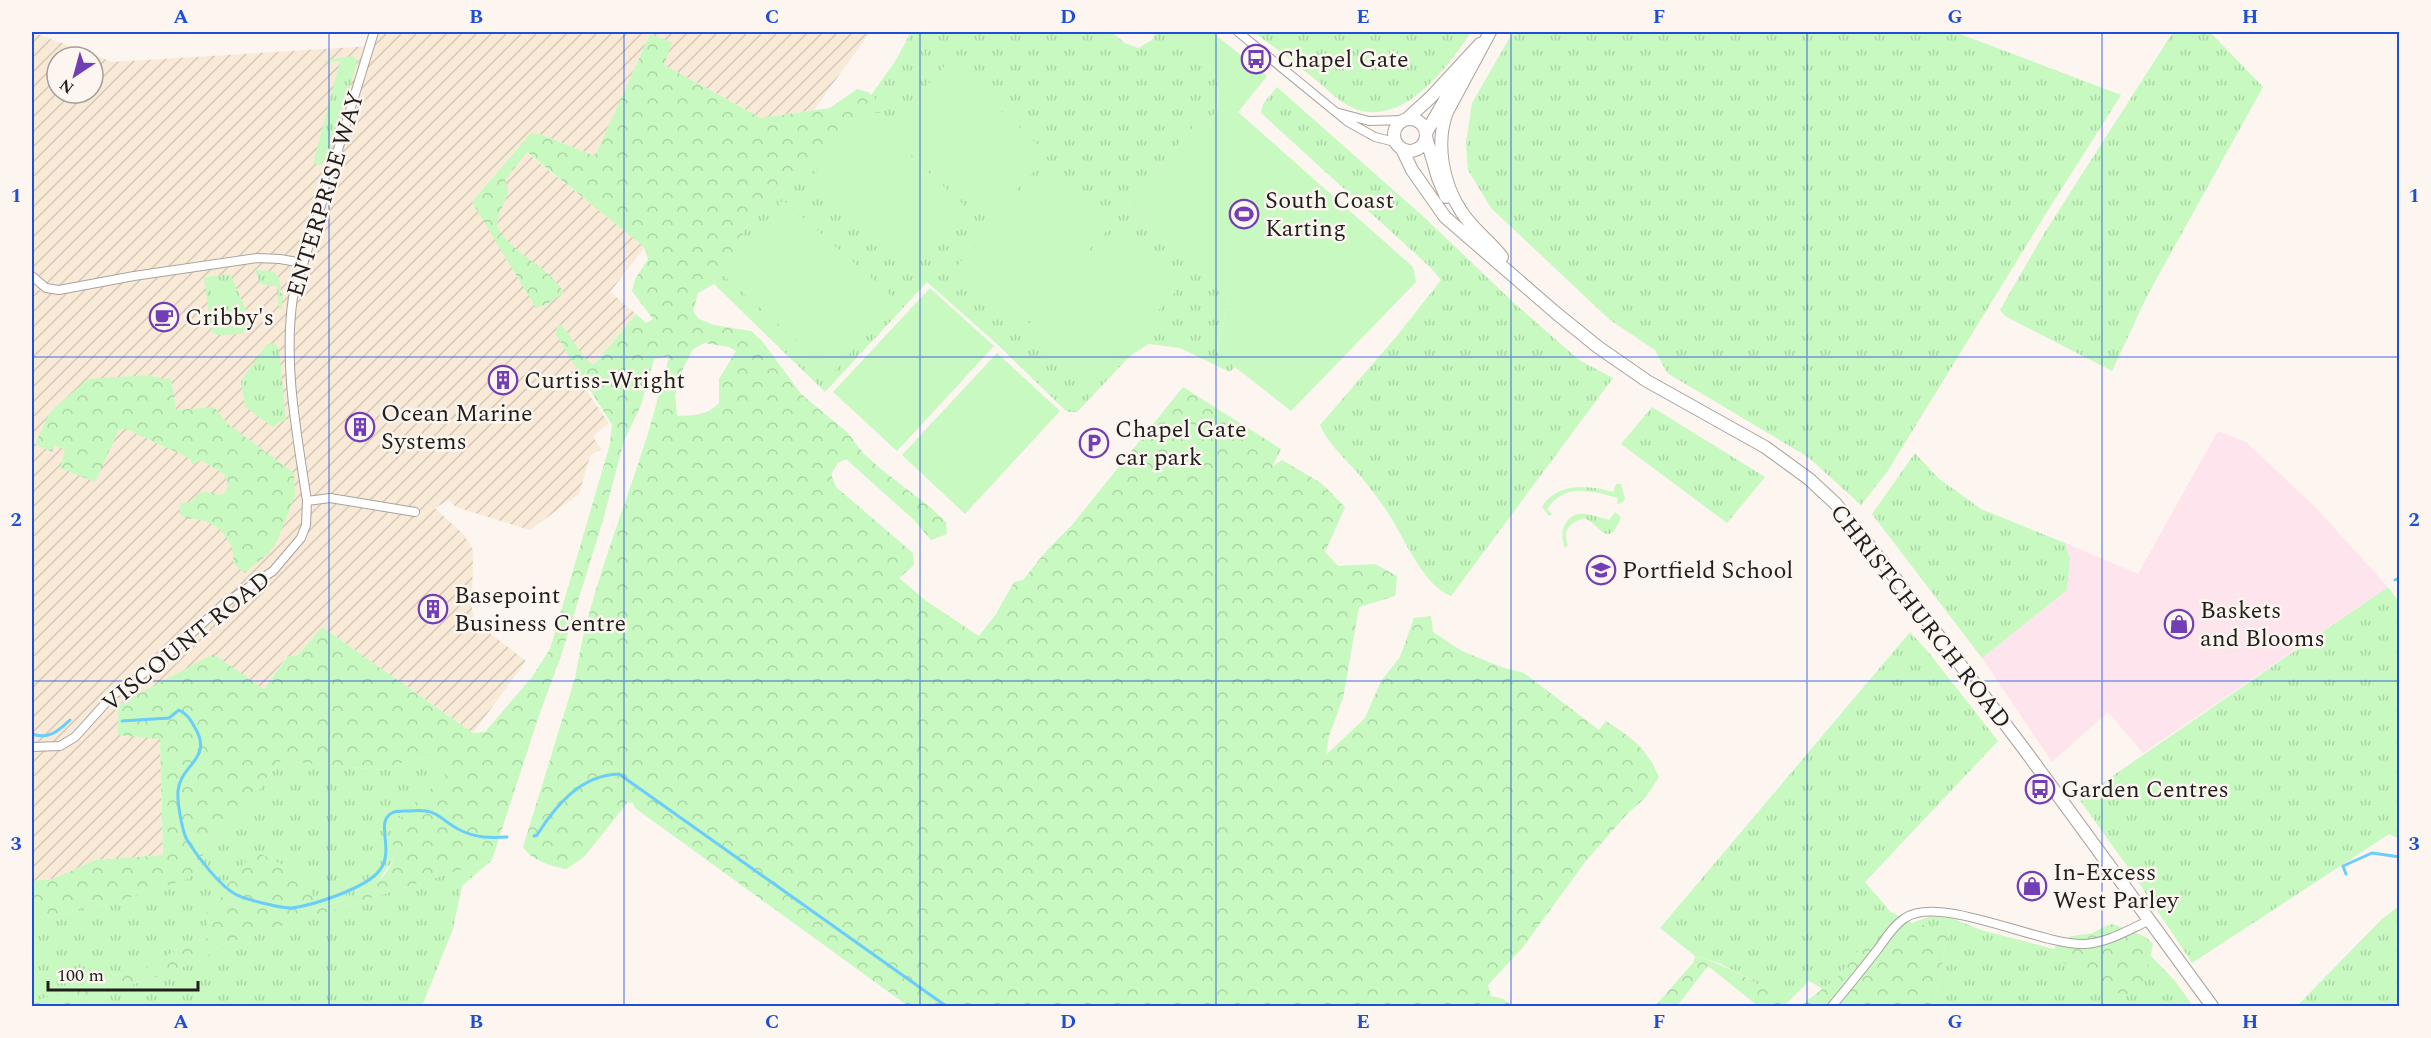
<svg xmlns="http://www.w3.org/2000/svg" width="2431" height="1038" font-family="Spectral,serif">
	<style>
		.commercial { fill: #fee4ed }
		.industrial { fill: url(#industrial-furrows); fill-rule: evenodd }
		.grass { fill: url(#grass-tufts) }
		.forest { fill: url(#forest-crowns); fill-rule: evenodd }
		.pitch { fill: #c7f9c1 }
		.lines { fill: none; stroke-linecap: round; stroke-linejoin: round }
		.stream { stroke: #6bcdfa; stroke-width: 3 }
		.minor-casing { stroke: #a9a29e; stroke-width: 10 }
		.secondary-casing { stroke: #a9a29e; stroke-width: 14 }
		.minor { stroke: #fff; stroke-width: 8 }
		.secondary { stroke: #fff; stroke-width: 12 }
		.grid { fill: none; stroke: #1d4ed8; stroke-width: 1.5; stroke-opacity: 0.55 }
		.labels { text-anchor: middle; stroke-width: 5; stroke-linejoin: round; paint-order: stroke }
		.poi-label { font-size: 24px; fill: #211f1d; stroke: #fcf5f0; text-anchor: start }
		.street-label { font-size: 24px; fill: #211f1d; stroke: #fcf5f0 }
		.neatline { fill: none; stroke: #1d4ed8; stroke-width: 2 }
		.grid-label { font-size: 20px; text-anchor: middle; font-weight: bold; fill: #1d4ed8 }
	</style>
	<defs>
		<pattern id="industrial-furrows" width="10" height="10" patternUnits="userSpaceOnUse" patternTransform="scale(1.5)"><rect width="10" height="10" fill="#f9ead7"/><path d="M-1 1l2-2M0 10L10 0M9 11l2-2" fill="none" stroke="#d5c8b8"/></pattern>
		<pattern id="grass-tufts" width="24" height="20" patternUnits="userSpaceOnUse" patternTransform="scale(1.5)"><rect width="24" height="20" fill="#c7f9c1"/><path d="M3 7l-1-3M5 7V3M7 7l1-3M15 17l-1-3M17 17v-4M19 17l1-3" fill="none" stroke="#abd5a5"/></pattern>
		<pattern id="forest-crowns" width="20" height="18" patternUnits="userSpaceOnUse" patternTransform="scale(1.5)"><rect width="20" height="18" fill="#c7f9c1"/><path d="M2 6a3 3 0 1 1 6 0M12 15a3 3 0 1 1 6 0" fill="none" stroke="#abd5a5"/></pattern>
	</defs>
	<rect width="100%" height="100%" fill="#fcf5f0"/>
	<!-- commercial -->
	<path class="commercial" d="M2218,431L2246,442L2316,508L2388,587L2143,753L2108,712L2052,762L1982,658L2067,590L2070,558L2065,543L2138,574Z"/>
	<!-- industrial -->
	<path class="industrial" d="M32,32L113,62L372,46L377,32H870L814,110L761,118L664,65L650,34L595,156L540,134L527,153L645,247L610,292L636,314L580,382L609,423L593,436L601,449L590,456L579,494L530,530L456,507L449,500L435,508L464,535L473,550L472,609L475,622L526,661L473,733L322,627L298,655L286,657L264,689L160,739L163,855L95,860L53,879L32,881ZM57,57H93V93H57Z"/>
	<!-- grass -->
	<path class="grass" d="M911,32H1111L1125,43L1138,48L1152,40L1156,32H1166C1176,40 1208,64 1214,73C1222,87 1218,112 1209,123L1201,118L1127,205L1156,234L1229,298L1217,352L1235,367L1230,372L1180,348L1149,344L1131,355L1077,412H1067L997,344L927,282L825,392L714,284L748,224L796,168L853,121L896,60Z
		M1253,32H1471C1447,69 1396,137 1344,103C1334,97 1325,87 1316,80C1295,63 1275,47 1253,32Z
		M1513,32H1955L2121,95L2050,207L1887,472L1861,505L1808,457L1667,373L1655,350L1610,320L1491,208L1468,170L1466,143L1472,103Z
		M2173,32H2210L2263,87L2147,296L2112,371L2005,316L2000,310L2045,232Z
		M353,56L357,59V63L328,160L321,165L313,164L340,61L326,62L325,60Z
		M1277,87L1426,219L1514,303L1579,360L1613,378L1451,596C1424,586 1405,540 1390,516C1383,505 1374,493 1366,483C1351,463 1330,448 1320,425L1396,337L1441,280L1430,267L1261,113L1263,104Z
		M255,270L273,271C280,278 282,284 280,293L283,294L282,309H279L277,286H268L260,283Z
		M230,274L251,320L242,334L217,335L211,331L204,277Z
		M275,343L279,350L286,421L279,422L273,427L245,407L241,381L267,344Z
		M1652,407L1765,477L1727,523L1621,444Z
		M1915,453L1938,478L1981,509L2065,543L2070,558L2067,590L1982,658L1872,514Z
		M1616,484H1621L1625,499L1622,503L1617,504L1618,498C1592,491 1566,482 1547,509L1552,514L1549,516L1542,507C1557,482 1590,485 1613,492Z
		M1615,512L1621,517C1608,550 1603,527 1584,518C1570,523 1562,529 1568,545L1565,548C1558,532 1566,512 1585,514C1593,515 1602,518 1609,520Z
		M2388,587L2400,603L2399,839L2389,834L2192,963L2137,880L2079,799Z
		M1910,632L1929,653L1998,741L1865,882L1890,911L1837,978L1823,989L1809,981L1786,1004L1748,978L1719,963L1695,956L1660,928Z
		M430,757L447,776L402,813L403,816L397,819L395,845L397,850L394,859L374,887L357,896L314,909L223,884L231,892L210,904L213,936L183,946L154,964L32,1002V919L53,916L115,902L201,859L213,838L232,824L280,761L383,770L407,761Z
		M492,860L462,886L453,929L422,1006H65L153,978L203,959L221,945Z
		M2399,906V1006H2297L2382,919Z
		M1931,916L1954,919L1981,930L2054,949L2122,947L2151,956L2175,981L2193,1006H1934L1949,930L1912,923Z"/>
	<!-- forest -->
	<path class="forest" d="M650,34L672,42L664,65L761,118L830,108L857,89L868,92L883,106L881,113L868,112L796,168L748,224L714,284L698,293L693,311L699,319L714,325L751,331L762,341L801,394L848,433L863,453L882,470L930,507L946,522L947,534L931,540L914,520L846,459L838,463L831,474L836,487L913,553L914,565L899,578L926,601L979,636L996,614L1014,582L1023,580L1047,550L1072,525L1183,387L1281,449L1272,467L1282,460L1321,483L1345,507L1325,552L1338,566L1375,564L1397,576L1395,596L1359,607L1343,698L1329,736L1326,755L1365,718L1381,681L1400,657L1414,618L1431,616L1433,632L1462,651L1501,667L1524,673L1599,730L1606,721C1633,739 1645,746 1659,777L1645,798L1626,815L1585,862L1523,947L1488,985L1491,996L1503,999L1513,1006H908L635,808L633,803L628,802L584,857L566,869C551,866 532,861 523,847L575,678C590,585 630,499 655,409C659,392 666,373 669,356L654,359L641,405L624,441L603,520L561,656L538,718L492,860L221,945L203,959L153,978L65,1006H32V1002L154,964L183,946L213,936L205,919L210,904L230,892L223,884L249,859L259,853L311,879L314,909C349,899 386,891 397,850L389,839L393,822L403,816L402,813L446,776L430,757L407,761L383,770L280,761L268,776L251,803L232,824L213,838L201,859L202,865L189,878L175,883L115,902L53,916L32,919V881L53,879L95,860L163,855L160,739L118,735V705L213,654L264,689L287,657L298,655L322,627L473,733L485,732L532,677L550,649L610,444L612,425L556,335L557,326L560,324C574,337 578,356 594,365L636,314L646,323L653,319L632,291L635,279L648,259L644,247L527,152L505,180C512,196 505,199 500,212C498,216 498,222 497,227C516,258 547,264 564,293L547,304L536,308L472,202L531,133L540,134L595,156ZM704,343L729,347L736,351L719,379V403C707,416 694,415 677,416L675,396L682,371L692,350Z
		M149,375L163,379L171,378L176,410L214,407L228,424L294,473L295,496L277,541L268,554L244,573L233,563C236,543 221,525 201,520C191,518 186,521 179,512L181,503L192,502L198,493L206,492L222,495C229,491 228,481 224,474L201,460L193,465L189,458L126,429L119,430L95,482L60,468L65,450L55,445L52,452L35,444L50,412L88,379Z
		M1890,911L1912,923L1949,929L1934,1006H1800L1837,978Z
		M2113,924L2146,937L2153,944L2147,972L2140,987L2124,997C2101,980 2076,972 2053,956L2056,944C2071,933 2075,937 2092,933C2100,930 2105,925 2113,924Z
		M1695,956C1729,966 1763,985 1789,1006H1758L1708,966L1677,1006H1655L1693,963Z"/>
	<!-- pitch -->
	<path class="pitch" d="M1166,32H1212L1267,76L1238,112L1413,267L1416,282L1291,411L1217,353L1229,298L1156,234L1127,205L1201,118L1209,123C1219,112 1222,87 1214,73C1208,64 1176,40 1166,32Z
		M948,62L1049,155L989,220L888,128Z
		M867,116L968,209L909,273L808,180Z
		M1047,168L1111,226L1019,326L956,267Z
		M783,200L895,299L833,373L723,275Z
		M1115,230L1179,288L1088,388L1023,330Z
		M930,288L994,346L897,451L833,392Z
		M997,353L1060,411L965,514L902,455Z"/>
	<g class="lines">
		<!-- stream -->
		<path class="stream" d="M2395,580L2400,577
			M122,721L169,718L179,710C187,714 190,719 194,726C215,759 180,764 178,791C177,801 182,831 187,840C197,856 219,885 235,894C243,899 284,909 292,908C314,905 366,888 379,871C396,851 374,822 392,813C396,810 405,811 410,811C441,808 438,820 462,831C477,838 491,838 507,837
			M32,734C49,740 58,731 70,720
			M534,836L537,835C556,805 581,775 619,774L946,1006
			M2346,874L2343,866L2372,853L2400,857"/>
		<!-- minor casing -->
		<g class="minor-casing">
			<path id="minor" d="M1238,32L1348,122L1375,137L1395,142
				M1339,113L1369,121L1403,120
				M32,276L46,288L59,290L134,276L257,258L280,259L303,263
				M307,501L330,498L415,512
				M32,747L60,746L75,737L112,696L161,661L225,603L273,571L301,538L306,525L307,501C297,434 283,364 293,297L374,32
				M1832,1006C1848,987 1863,968 1878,949C1886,938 1894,925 1905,918C1940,894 2039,945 2084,944C2107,943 2128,930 2148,921"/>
		</g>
		<!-- secondary casing -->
		<g class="secondary-casing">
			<path id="secondary" d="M1490,32L1447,112C1435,143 1443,184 1461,211C1472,229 1490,241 1502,257
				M1394 135a16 16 0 1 1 32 0a16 16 0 1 1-32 0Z
				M1407,119L1431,97L1480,44
				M1426,133L1457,79
				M1426,137L1438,178L1446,197
				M1402,149L1412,170L1445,217L1556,313L1598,347L1647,381L1765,447L1809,479L1836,504L1892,574L2027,753L2212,1006"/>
		</g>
		<!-- minor -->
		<use href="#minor" class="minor"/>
		<!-- secondary -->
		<use href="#secondary" class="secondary"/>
	</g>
	<!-- grid -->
	<path class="grid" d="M329,32V1006M624,32V1006M920,32V1006M1216,32V1006M1511,32V1006M1807,32V1006M2102,32V1006M32,357H2400M32,681H2400"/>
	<!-- icons -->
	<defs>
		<g id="bus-ring" transform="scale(1.5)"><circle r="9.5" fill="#fcf5f0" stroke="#723eb5" stroke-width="1.5"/><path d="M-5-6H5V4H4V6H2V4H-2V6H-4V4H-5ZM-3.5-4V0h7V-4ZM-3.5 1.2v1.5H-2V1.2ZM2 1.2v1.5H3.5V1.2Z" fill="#723eb5"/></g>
		<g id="stadium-ring" transform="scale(1.5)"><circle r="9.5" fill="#fcf5f0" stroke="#723eb5" stroke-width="1.5"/><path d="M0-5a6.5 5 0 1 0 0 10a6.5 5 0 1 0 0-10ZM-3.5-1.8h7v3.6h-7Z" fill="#723eb5"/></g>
		<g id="cafe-ring" transform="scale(1.5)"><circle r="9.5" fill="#fcf5f0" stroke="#723eb5" stroke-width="1.5"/><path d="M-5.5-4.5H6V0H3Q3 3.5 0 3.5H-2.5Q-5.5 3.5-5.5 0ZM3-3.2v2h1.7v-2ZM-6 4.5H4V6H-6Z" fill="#723eb5"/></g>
		<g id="building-ring" transform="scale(1.5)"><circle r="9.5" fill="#fcf5f0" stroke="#723eb5" stroke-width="1.5"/><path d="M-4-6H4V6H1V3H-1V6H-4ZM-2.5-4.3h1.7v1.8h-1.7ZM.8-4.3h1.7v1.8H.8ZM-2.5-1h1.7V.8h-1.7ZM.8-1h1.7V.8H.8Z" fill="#723eb5"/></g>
		<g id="parking-ring" transform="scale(1.5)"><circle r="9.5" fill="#fcf5f0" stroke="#723eb5" stroke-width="1.5"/><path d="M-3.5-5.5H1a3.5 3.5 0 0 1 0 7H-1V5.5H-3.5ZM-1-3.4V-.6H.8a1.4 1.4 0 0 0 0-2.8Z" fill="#723eb5"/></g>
		<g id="school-ring" transform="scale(1.5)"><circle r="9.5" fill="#fcf5f0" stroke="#723eb5" stroke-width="1.5"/><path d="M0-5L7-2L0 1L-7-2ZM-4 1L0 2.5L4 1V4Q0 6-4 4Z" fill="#723eb5"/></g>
		<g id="shop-ring" transform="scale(1.5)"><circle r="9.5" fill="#fcf5f0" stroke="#723eb5" stroke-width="1.5"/><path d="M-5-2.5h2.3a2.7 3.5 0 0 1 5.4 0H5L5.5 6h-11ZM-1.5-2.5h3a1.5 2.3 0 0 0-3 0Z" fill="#723eb5"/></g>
	</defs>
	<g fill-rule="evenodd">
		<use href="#bus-ring" x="1256" y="59"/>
		<use href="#stadium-ring" x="1244" y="214"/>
		<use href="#cafe-ring" x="164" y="317"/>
		<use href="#building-ring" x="503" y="380"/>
		<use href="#building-ring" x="360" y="427"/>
		<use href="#parking-ring" x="1094" y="443"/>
		<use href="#school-ring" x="1601" y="570"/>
		<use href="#building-ring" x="433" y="609"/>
		<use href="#shop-ring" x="2179" y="624"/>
		<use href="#bus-ring" x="2040" y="789"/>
		<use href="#shop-ring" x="2032" y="886"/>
	</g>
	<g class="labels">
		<!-- poi labels -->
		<g class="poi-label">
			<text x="1277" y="67">Chapel Gate</text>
			<text x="1265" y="208">South Coast<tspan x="1265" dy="28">Karting</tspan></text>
			<text x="185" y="325">Cribby's</text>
			<text x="524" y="388">Curtiss-Wright</text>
			<text x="381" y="421">Ocean Marine<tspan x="381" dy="28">Systems</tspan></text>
			<text x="1115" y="437">Chapel Gate<tspan x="1115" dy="28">car park</tspan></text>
			<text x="1622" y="578">Portfield School</text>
			<text x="454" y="603">Basepoint<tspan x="454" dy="28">Business Centre</tspan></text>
			<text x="2200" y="618">Baskets<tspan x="2200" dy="28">and Blooms</tspan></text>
			<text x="2061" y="797">Garden Centres</text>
			<text x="2053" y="880">In-Excess<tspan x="2053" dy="28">West Parley</tspan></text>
		</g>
		<!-- street labels -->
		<g class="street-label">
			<text transform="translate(325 194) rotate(-73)" y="8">ENTERPRISE WAY</text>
			<text transform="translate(1921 616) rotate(52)" y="8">CHRISTCHURCH ROAD</text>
			<text transform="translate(186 641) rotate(-39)" y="8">VISCOUNT ROAD</text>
		</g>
	</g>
	<!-- border -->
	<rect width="2431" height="1038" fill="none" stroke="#fcf5f0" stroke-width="66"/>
	<!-- north arrow -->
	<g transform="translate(75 75) rotate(216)"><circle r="28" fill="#fcf5f0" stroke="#a49f9c" stroke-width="1.5"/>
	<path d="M0-4.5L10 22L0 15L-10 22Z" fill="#723eb5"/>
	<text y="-9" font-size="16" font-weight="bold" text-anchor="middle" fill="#211f1d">N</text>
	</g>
	<!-- scale -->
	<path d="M48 981v9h150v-9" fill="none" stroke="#211f1d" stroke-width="3"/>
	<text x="57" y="981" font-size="18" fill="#211f1d" stroke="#fcf5f0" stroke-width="4.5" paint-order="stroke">100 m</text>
	<rect x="33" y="33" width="2365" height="972" class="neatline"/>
	<g class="grid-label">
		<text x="181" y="23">A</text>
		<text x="476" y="23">B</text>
		<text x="772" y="23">C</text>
		<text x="1068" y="23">D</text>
		<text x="1363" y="23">E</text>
		<text x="1659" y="23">F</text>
		<text x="1955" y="23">G</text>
		<text x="2250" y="23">H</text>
		<text x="16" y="202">1</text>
		<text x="2414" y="202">1</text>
		<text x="16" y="526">2</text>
		<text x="2414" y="526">2</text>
		<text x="16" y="850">3</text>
		<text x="2414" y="850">3</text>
		<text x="181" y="1028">A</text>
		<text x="476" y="1028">B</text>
		<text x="772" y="1028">C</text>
		<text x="1068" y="1028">D</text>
		<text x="1363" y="1028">E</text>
		<text x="1659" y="1028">F</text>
		<text x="1955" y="1028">G</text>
		<text x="2250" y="1028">H</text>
	</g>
</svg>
